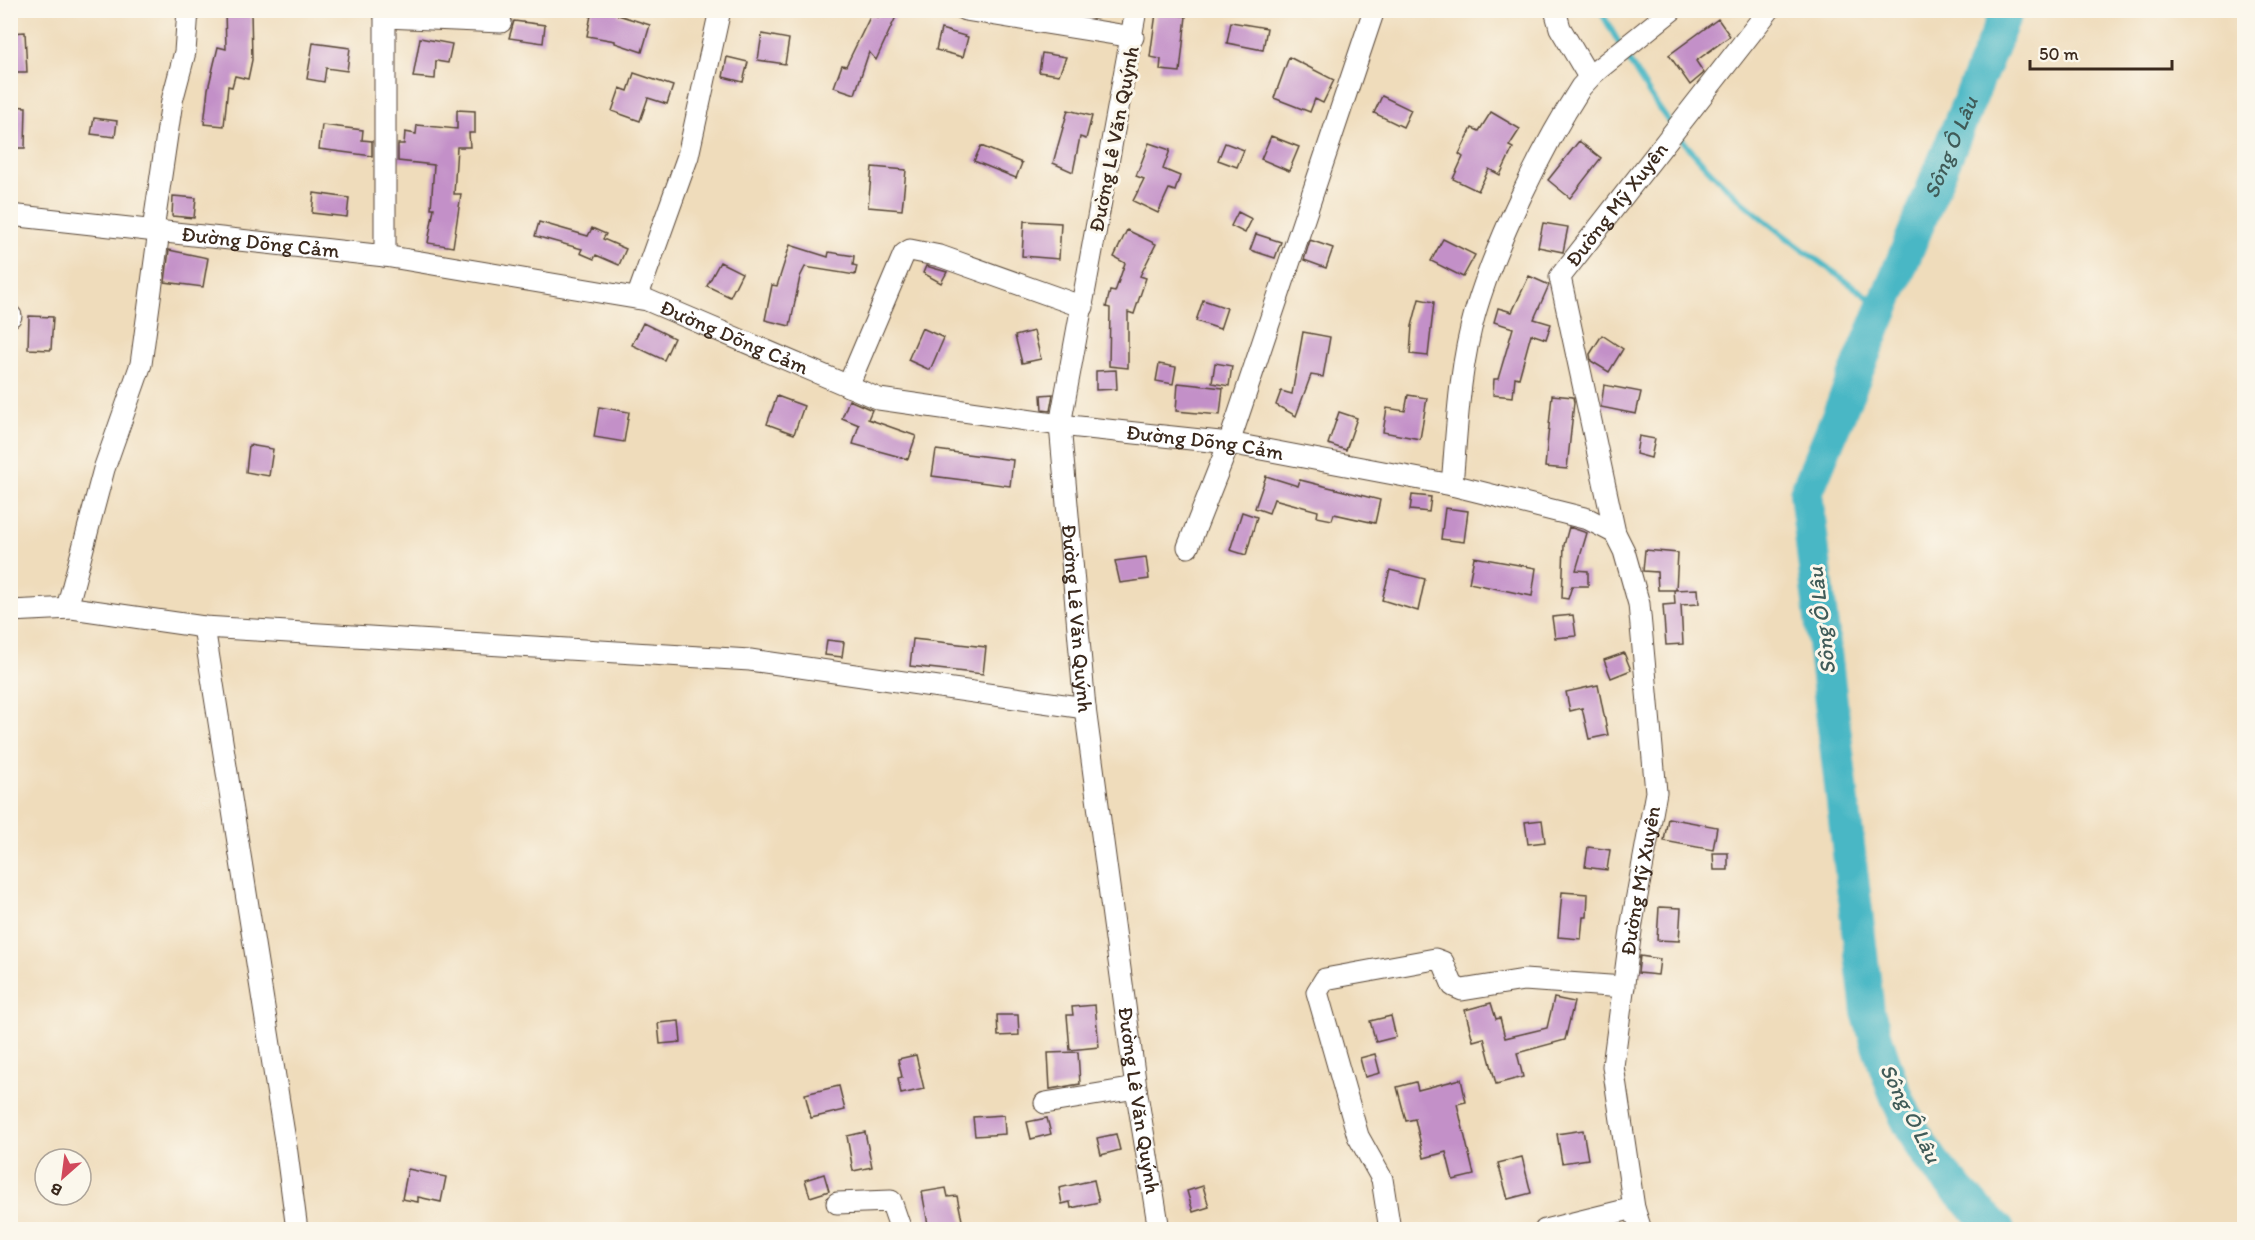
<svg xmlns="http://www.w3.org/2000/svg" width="2255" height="1240" font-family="Itim,sans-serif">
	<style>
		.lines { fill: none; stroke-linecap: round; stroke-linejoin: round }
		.stream { stroke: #4ab7c5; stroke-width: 6 }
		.river { stroke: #4ab7c5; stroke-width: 34 }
		.building { fill: #c390c8 }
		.street-casing { stroke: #564536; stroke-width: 23 }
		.street { stroke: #fff; stroke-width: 21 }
		.labels { text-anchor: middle; stroke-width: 6; stroke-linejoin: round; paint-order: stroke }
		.street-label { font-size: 21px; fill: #3b2a1e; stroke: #fbf7ec }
		.water-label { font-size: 22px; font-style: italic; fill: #405b58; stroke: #fbf7ec }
	</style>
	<rect width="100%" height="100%" fill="#fbf7ec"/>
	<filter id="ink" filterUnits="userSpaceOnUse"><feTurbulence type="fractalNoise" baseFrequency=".0167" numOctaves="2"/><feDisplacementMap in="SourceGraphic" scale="12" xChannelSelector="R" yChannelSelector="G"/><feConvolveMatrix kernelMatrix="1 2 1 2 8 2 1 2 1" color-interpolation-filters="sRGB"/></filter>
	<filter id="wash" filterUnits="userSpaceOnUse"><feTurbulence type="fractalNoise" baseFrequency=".008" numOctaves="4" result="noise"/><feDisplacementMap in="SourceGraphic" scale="24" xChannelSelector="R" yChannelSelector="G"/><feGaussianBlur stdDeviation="1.35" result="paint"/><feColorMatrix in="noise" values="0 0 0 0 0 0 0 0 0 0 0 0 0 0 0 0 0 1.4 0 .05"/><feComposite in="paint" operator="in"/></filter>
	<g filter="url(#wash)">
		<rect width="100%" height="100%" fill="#efdcbb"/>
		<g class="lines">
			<!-- stream -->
			<path class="stream" d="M1600,10C1624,52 1648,96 1678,134C1732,205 1813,256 1883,308"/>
			<!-- river -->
			<path class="river" id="s1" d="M1998,1230C1976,1208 1953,1187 1934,1163C1900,1119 1884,1064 1868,1012L1806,493L2007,10"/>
		</g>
		<g id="blocks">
			<!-- building -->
			<path class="building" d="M225,10H251L252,60L248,79L235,76L232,87L228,86L224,126L204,124L208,89L218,47L226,49Z
				M592,10H621L618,15L650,25L642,52L615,43V41L587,36Z
				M879,10H899L876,60L869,52L855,94L834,87L842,65L846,66L871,15L878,17Z
				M1156,13L1186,16L1180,72L1160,70L1161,59L1150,57Z
				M1718,19L1730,36L1696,61L1704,73L1690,85L1669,55Z
				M514,21L545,25L543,43L509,38Z
				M1231,22L1267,28L1263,50L1227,43Z
				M941,29L968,37L963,57L936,50Z
				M25,32L27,72H10V33Z
				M762,34L789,39L785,64L758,60Z
				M420,38L452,44L448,63L436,61L435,79L413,77Z
				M313,43L350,48L347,71L326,68L324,82L307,79Z
				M1042,53L1066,57L1059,75L1039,72Z
				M727,57L748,62L743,82L723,77Z
				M1289,57L1334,80L1323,103L1315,99L1310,112L1274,98Z
				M634,73L673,86L667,104L648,98L640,121L612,111L620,88L628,91Z
				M1382,96L1411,110L1403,127L1374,113Z
				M10,106L26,107L25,148H10Z
				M457,110L475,111V133H469L470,147H457L454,194H461L453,247L428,243L434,208H431L434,165L398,161V144H404L405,132L416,134L417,125L457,129Z
				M1068,110L1092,116L1086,139L1080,137L1073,172L1053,163Z
				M1491,112L1520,129L1509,146L1513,148L1500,175L1489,169L1478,191L1453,179L1463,157L1459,154L1472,128L1479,131Z
				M94,118L117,121L115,137L91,134Z
				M322,125L363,130L362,140L372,141V156L319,149Z
				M1271,136L1299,147L1289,171L1261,159Z
				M1579,141L1601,158L1570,198L1548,180Z
				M1149,143L1170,150L1163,169L1180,176L1175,191L1169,189L1158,213L1133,201L1144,179L1136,176Z
				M1225,143L1244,150L1237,167L1218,160Z
				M981,146L1022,163L1016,178L974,161Z
				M872,167L906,170L902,210L868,207Z
				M314,193L349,198L347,217L312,213Z
				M173,196L196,198L194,218L172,216Z
				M1238,212L1252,219L1245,233L1231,226Z
				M1024,221L1061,223L1059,259L1022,256Z
				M539,222L588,236L592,228L606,234L603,239L626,249L619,265L596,255L594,259L580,253L582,249L535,236Z
				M1543,223L1568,227L1563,252L1538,247Z
				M1127,230L1156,244L1140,276L1146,278L1134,314L1128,312V368L1109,366L1110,308L1106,307L1110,291L1115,292L1125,263L1114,257Z
				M1256,234L1281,242L1275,258L1250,250Z
				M1443,239L1475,255L1463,277L1431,261Z
				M1310,240L1333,248L1326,268L1304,260Z
				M790,245L828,257L829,252L854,256L853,265L857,266L855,275L805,267L800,277L790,326L765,320L772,285L777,286Z
				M169,250L208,258L203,287L165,282Z
				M720,262L742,273L730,297L707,286Z
				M926,266L947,272L941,283L923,273Z
				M1529,276L1549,285L1534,319L1551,324L1546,339L1531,334L1519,378L1515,377L1513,397L1493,395L1494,379H1498L1513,328L1494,322L1498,308L1512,312Z
				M1419,299L1434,302L1428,356L1410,354L1412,326Z
				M1203,300L1227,308L1220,329L1196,321Z
				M29,316L53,317L51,350L28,349Z
				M643,323L674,338L664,360L632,345Z
				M922,328L944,338L930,370L908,360Z
				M1034,331L1041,359L1022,363L1015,336Z
				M1303,332L1330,337L1323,377L1311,375L1296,416L1276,405L1281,391L1292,394Z
				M1602,335L1623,349L1609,372L1591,361L1590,354Z
				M1215,363L1232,366L1229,386L1212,383Z
				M1159,364L1176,367L1173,384L1156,381Z
				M1116,370L1117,389L1096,390V371Z
				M1178,383L1223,388L1220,415L1176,411Z
				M1604,385L1641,392L1636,414L1601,407Z
				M1053,394L1050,411L1042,410L1041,395Z
				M1408,395L1427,398L1420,439L1383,432L1387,408L1405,411Z
				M1552,395L1573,397L1574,402L1567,469L1545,467Z
				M777,396L804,406L794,434L767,424Z
				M849,400L872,410L868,419L916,436L908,459L853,444L859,425L842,418Z
				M599,407L629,412L624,442L594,437Z
				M1339,412L1357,418L1346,450L1328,444Z
				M1639,436L1655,439L1651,458L1636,454Z
				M249,445L273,449L269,476L246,472Z
				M936,450L1013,460L1010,486L932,476Z
				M1266,476L1298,486L1300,480L1380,500L1375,523L1334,514L1332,520L1317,517L1318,511L1274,499L1269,513L1255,508Z
				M1412,495L1431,497L1429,512L1410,510Z
				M1445,508L1468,511L1464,542L1441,539Z
				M1242,512L1257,517L1246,555L1230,550Z
				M1569,527L1587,533L1576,570L1588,571V586H1572L1568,599L1562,598L1564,545Z
				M1645,550L1678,553L1676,590H1658L1657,572L1643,571Z
				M1146,557L1149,579L1120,583L1115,561Z
				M1474,557L1536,568L1532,596L1469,583Z
				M1390,570L1425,579L1418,611L1382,600Z
				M1698,589L1699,604L1681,605L1683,644L1666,645L1663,605L1675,604L1674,590Z
				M1573,615L1576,636L1555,638L1552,617Z
				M913,639L986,647L983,674L910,666Z
				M827,640L844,642L842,657L825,655Z
				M1624,653L1631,670L1611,678L1604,660Z
				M1598,685L1608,735L1589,739L1582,708L1570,711L1566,692Z
				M1668,818L1717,827L1713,850L1664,841Z
				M1542,820L1545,842L1528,844L1525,822Z
				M1588,847L1610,850L1607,870L1585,867Z
				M1713,853H1728V870H1714Z
				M1562,892L1588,894L1587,917H1583L1581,939L1558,937Z
				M1659,907L1681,908L1679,941L1657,940Z
				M1640,956L1660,959L1658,975L1638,973Z
				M1554,998L1574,1002L1565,1040L1517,1053L1523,1077L1496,1084L1484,1038L1473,1041L1465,1010L1491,1003L1496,1019L1500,1018L1505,1038L1547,1028Z
				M1095,1005L1099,1047L1070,1050L1067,1015H1073L1072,1007Z
				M997,1015H1018L1019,1035L998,1036Z
				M1391,1016L1396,1037L1376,1042L1370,1021Z
				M679,1021L681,1042L660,1044L658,1023Z
				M1078,1052L1080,1084L1050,1089L1048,1053Z
				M1375,1054L1380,1073L1365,1077L1360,1058Z
				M916,1055L924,1089L901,1094L898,1078L902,1077L898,1059Z
				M1461,1079L1466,1102L1457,1104L1474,1175L1453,1180L1446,1152L1424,1158L1415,1119L1406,1121L1397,1087L1416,1082L1418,1090Z
				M839,1086L845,1110L811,1118L805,1094Z
				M1004,1115L1005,1134L975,1136L973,1117Z
				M1047,1118L1051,1134L1031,1139L1027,1122Z
				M1583,1130L1588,1159L1562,1163L1557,1134Z
				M865,1132L872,1167L853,1171L847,1136Z
				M1116,1134L1120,1150L1101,1155L1097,1138Z
				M1522,1157L1531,1193L1508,1199L1498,1163Z
				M408,1169L446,1177L441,1202L418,1197V1202L402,1199Z
				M824,1174L829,1191L810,1197L805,1180Z
				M1094,1180L1099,1202L1071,1208L1070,1202L1062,1204L1059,1188Z
				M1203,1186L1209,1207L1193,1212L1187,1191Z
				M946,1188L948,1197L957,1196L963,1225L929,1230L922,1192Z"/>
		</g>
	</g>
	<g filter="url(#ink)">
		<use href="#blocks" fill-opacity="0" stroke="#564536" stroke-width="1.5"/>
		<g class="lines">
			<!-- street casing -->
			<g class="street-casing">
				<g id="street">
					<path d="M385,10V256"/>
					<path d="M965,10L1133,37"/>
					<path id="s2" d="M1136,10L1060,425L1085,708L1136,1088L1159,1230"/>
					<path d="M1555,10L1560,28L1589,77"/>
					<path d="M385,17L501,22"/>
					<path id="s3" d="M10,215L385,256L647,300L879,399L1060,425L1229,443L1452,485L1588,519L1615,533"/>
					<path d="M153,230L172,101L185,52L188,10"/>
					<path d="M637,298L688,156L720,10"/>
					<path d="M10,316H11"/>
					<path d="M848,386L904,254L910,250L940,256L1083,307"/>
					<path d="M1452,485C1457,428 1459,369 1475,313C1496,242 1541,149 1581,87L1595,72L1672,10"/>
					<path d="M1188,547L1229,443L1374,10"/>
					<path d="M67,608L104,469L141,364L159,231"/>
					<path d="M10,611L72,608L204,627L750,660L1085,708"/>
					<path d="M204,627L287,1153L297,1230"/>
					<path d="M1045,1103L1136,1088"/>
					<path d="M837,1203L891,1201L901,1230"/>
					<path d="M1390,1230L1382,1179L1358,1136L1317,992L1325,979L1435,959L1443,962L1453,986L1462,990L1524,980L1624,987"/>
					<path d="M1545,1230L1634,1208"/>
					<path id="s4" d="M1641,1230L1634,1208L1613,1066L1632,923L1656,792L1639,604L1624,551L1615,533L1560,277L1769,10"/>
				</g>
			</g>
			<!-- street -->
			<use href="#street" class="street"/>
		</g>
	</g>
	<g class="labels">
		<!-- street labels -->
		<g class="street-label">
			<text transform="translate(1114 139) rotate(-79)" y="7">Đường Lê Văn Quýnh</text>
			<text dy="7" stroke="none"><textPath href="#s4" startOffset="1062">Đường Mỹ Xuyên</textPath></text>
			<text dy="7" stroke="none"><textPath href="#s3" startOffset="252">Đường Dõng Cảm</textPath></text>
			<text dy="7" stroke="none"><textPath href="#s3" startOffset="738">Đường Dõng Cảm</textPath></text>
			<text dy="7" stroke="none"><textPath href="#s3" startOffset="1224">Đường Dõng Cảm</textPath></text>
			<text dy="7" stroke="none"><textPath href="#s2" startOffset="616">Đường Lê Văn Quýnh</textPath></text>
			<text dy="7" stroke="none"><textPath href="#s4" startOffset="354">Đường Mỹ Xuyên</textPath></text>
			<text dy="7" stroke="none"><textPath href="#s2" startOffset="1102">Đường Lê Văn Quýnh</textPath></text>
		</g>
		<!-- water labels -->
		<g class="water-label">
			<text dy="8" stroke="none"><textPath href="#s1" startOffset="1156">Sông Ô Lâu</textPath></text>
			<text transform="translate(1821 621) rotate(-97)" y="8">Sông Ô Lâu</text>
			<text transform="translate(1911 1113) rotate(63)" y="8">Sông Ô Lâu</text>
		</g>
	</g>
	<!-- margin -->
	<rect width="2255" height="1240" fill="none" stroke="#fbf7ec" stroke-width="36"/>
	<!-- north arrow -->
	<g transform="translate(63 1177) rotate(208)"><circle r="28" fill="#fbf7ec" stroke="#aea59a" stroke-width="1.5"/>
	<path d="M0-4.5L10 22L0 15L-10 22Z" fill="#d1495b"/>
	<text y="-9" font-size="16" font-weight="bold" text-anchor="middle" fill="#3b2a1e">B</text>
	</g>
	<!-- scale -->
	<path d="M2030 60v9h142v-9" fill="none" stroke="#3b2a1e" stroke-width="3"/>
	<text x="2039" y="60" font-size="18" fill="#3b2a1e" stroke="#fbf7ec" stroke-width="4.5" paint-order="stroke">50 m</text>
</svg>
